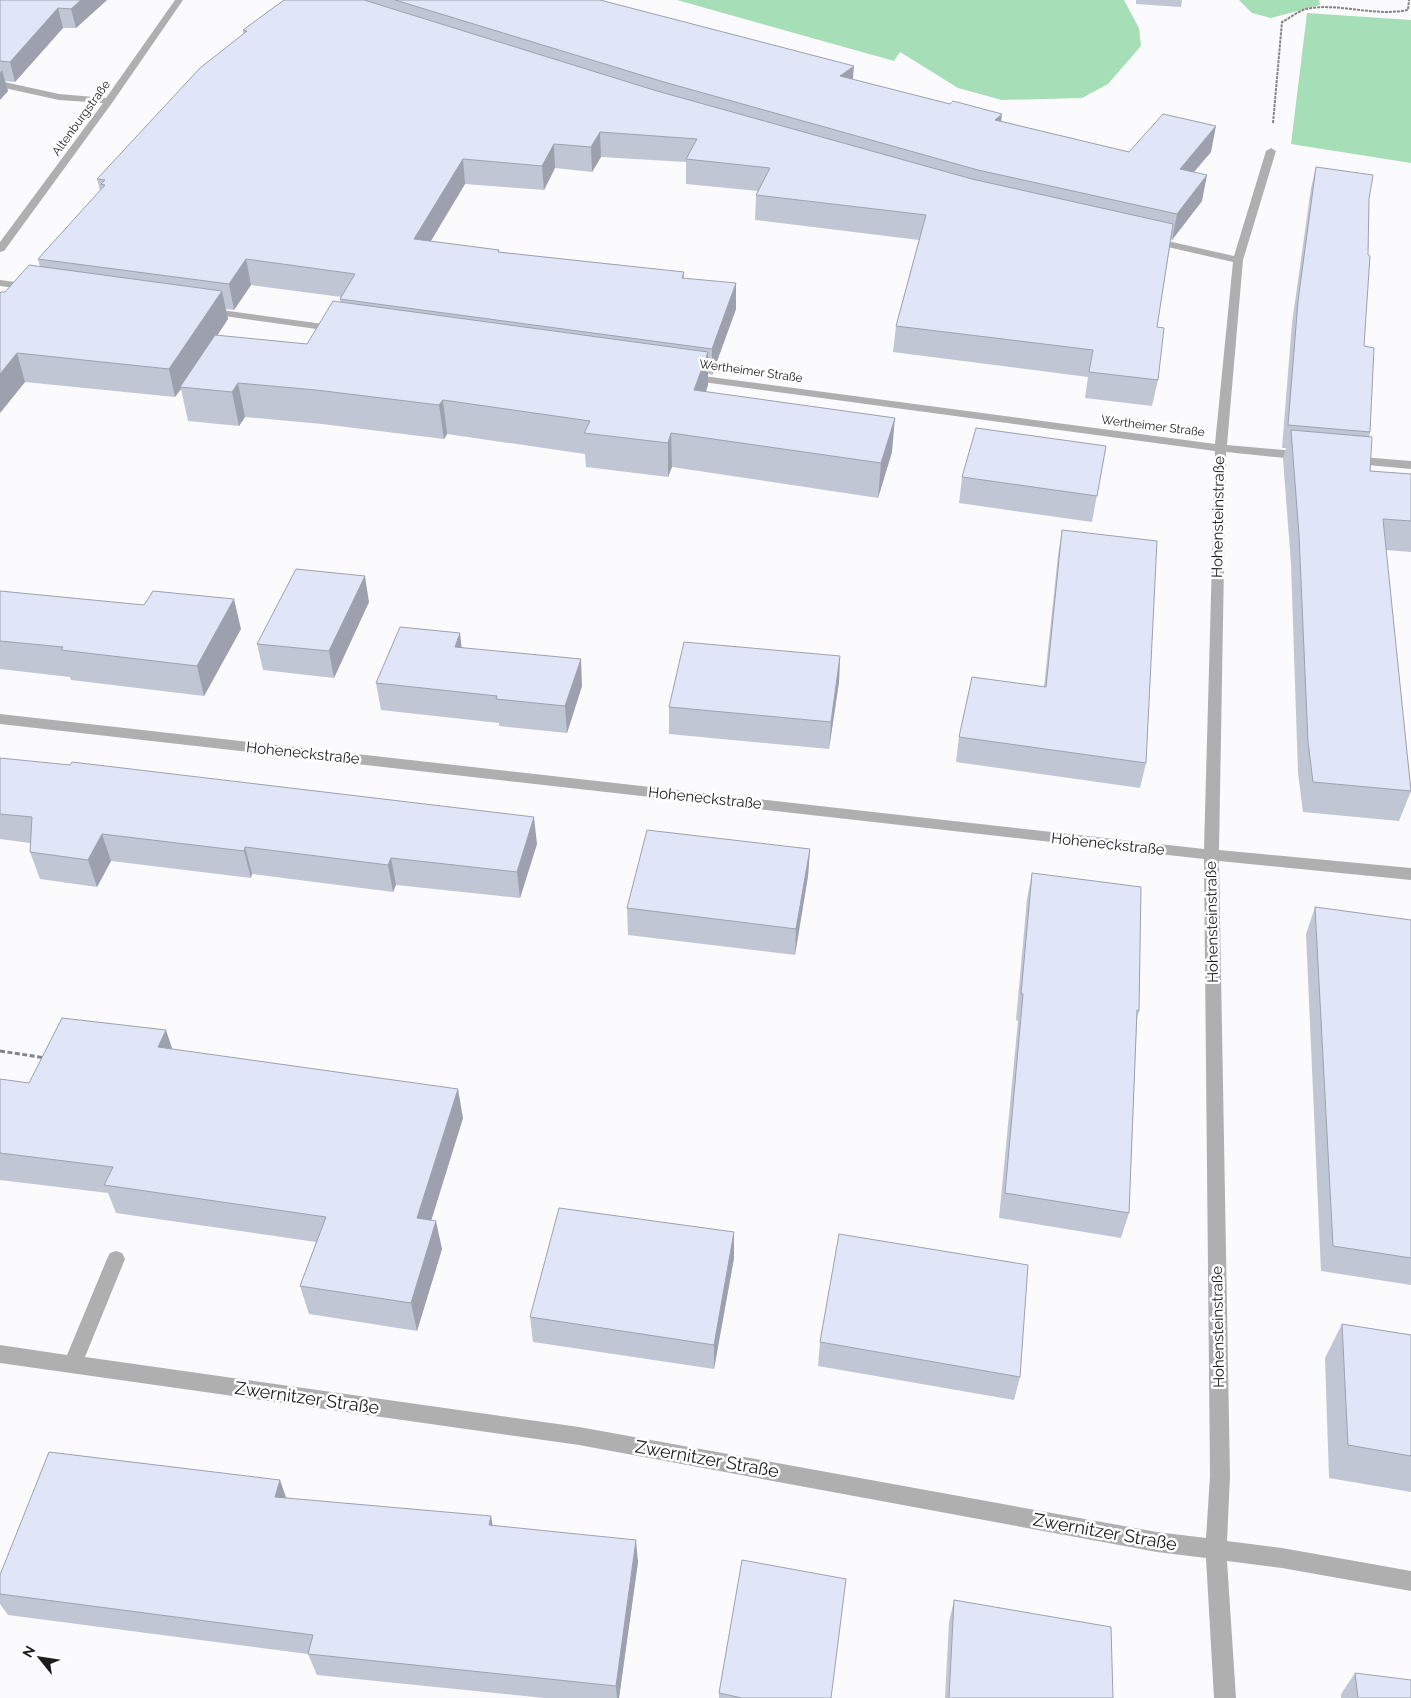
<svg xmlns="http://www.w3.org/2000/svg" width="1411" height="1698" font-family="Raleway,sans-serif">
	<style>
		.green { fill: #a6dfb7 }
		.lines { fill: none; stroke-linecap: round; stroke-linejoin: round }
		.path-far1 { stroke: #848486; stroke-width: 2; stroke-dasharray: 3 1; stroke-linecap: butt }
		.path { stroke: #848486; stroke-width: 3; stroke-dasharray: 5 2.5; stroke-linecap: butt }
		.minor { fill: #afafb0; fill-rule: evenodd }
		.wall { fill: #c1c6d5; fill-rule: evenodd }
		.shaded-wall { fill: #9da1ae }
		.building { fill: #e0e6f8; stroke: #9da1ae }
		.labels { text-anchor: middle; stroke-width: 5; stroke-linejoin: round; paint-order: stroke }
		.far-street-label { font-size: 12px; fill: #1c1c1d; stroke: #fff }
		.street-label { font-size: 15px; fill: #1c1c1d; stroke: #fff }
		.near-street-label { font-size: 18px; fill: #1c1c1d; stroke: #fff }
	</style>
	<rect width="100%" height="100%" fill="#fbfbfd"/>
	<!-- green -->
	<path class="green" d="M677,0H1124L1139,28L1141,46L1108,84L1082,98L1002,100L958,88L900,52L894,61Z
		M1239,0H1319L1320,5L1271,18L1252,13Z
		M1307,13L1411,20V163L1291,144Z"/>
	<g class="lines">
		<!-- path-far1 -->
		<path class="path-far1" d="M1273,123L1282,22C1290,18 1298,11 1306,9C1337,2 1373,17 1408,10L1409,0"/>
		<!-- path -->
		<path class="path" d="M0,1051L46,1058"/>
		<!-- minor -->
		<path class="minor" d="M175,0H183L112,103L4,251L0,252V242L103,103L59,100L0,87V81L59,94L106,98Z
			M1271,148L1276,151L1243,260L1227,445L1305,452L1311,456L1305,460L1226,452L1219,850L1411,868V880L1219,861L1230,1476L1227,1541L1282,1548L1411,1571V1591L1282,1568L1227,1561L1236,1698H1214L1206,1558L1157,1552L579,1445L0,1363V1345L67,1355L107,1259L110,1253L116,1251L122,1253L125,1259L85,1357L579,1427L1157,1532L1206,1538L1210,1476L1204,859L0,724V714L1204,849L1215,451L688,380L682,377L688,374L1215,444L1233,262L1146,242L1145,240L1150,237L1234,256L1266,151Z
			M0,280L31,284L36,287L31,290L0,286Z
			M207,308L338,326L343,329L338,332L203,313L202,311L203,309Z
			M1350,456L1411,461V469L1346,463L1344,460L1346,457Z"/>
	</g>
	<!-- wall -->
	<path class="wall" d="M0,0H107L76,28H63L15,82L5,81L8,91L0,100Z
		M284,0H600L853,80L1001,121L1129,152H1211L1194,172L1202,201L1172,240H1171L1157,327L1158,380L1152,406L1085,398L1088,377L893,352L896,326L919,240L755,220L756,195L758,191L686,184V162L601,157L592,172L555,168L544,190L465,184L431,241L499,252L684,272V278L736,309L712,375L708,374V385L706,392L892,452L878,498L672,467L668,477L586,467L585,454L447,434L444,439L322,424L245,417L239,426L188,421L181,389L175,397L25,382L0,413L5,292L40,267L38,259L100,191L97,179L243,34V30ZM251,285L341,297L340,299V302L307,344L217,336L228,319L226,309L234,310Z
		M1136,0H1182L1181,7L1136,4Z
		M1316,167L1369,199L1364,346L1370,432L1369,437L1370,471L1411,474V552L1386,550L1411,791L1399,821L1303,812L1298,773L1291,564L1283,459L1286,448H1282L1292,323L1311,188Z
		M1106,446L1092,522L959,503L962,477Z
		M1062,530L1146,763L1140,788L956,762L959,737L1044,687L1058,555Z
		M0,591L241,629L204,696L71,680L70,677L0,669Z
		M369,602L334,678L263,670L257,644Z
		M462,647L582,686L567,733L499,726V723L381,710L376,683Z
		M840,656L839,682L829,749L669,734V707Z
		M0,758L537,844L520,898L396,885L393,892L252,874L251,878L111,861L97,887L40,879L30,852V843L0,839Z
		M810,849L808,876L795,955L628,935L627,908Z
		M1032,873L1139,1011L1137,1018L1129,1213L1121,1238L999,1218L1018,1021L1016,1020L1027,899Z
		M1315,907L1411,920V1285L1321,1271L1306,934Z
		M173,1049L463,1118L431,1220L442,1249L417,1331L309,1314L300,1286L316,1242L116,1213L108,1193L0,1180V1079L29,1083Z
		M734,1232V1258L714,1369L533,1342L530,1317Z
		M1342,1324L1411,1335V1492L1329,1478L1325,1358Z
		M820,1342L1020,1377L1014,1400L818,1366Z
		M287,1498L492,1525L638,1562L619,1698H544L317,1675L308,1654L8,1615L0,1604V1575Z
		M954,1600L1113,1698H945L949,1622Z
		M1355,1673L1411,1698H1341V1694Z
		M719,1693L831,1698H719Z"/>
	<!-- shaded-wall -->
	<path class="shaded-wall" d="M81,0H107L76,28L71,9Z
		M58,8L63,28L15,82L10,62Z
		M854,66L852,91L840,76Z
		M2,70L8,91L0,100V73Z
		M1002,114L999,139L995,120Z
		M1216,126L1211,152L1174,195L1180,169Z
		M600,132L601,157L592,172L591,147Z
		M554,144L555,168L544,190L542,166Z
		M463,159L465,184L417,264L414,239Z
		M1207,175L1202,201L1172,240L1177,214Z
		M246,259L251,285L234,310L229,284Z
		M736,283V309L712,375V349Z
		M222,291L228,319L182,388L180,387L181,389L175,397L169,369Z
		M708,352V385L694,424V390Z
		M17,353L25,382L0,413V374Z
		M238,383L245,417L239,426L232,392Z
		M443,400L447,434L444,439L439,405Z
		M895,418L892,452L878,498L881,463Z
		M671,433L672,467L668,477V443Z
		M365,576L369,602L334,678L329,651Z
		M234,599L241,629L204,696L197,666Z
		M460,633L463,659L455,647Z
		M840,656L839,682L829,749L831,722Z
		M581,659L582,686L567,733L565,706Z
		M534,817L537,844L520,898L517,872Z
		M102,834L111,861L97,887L88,860Z
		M245,847L252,874L251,878L244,851Z
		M810,849L808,876L795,955L796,929Z
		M391,858L396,885L393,892L388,865Z
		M166,1030L176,1060L158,1047Z
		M458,1089L463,1118L423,1247L417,1218Z
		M436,1221L442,1249L417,1331L411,1303Z
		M734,1232V1258L714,1369V1345Z
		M280,1480L288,1503L275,1497Z
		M491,1516L495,1539L489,1525Z
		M636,1540L638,1562L619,1698H617L616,1686Z"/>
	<!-- building -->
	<path class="building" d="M0,0H81L71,9L58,8L10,62L0,61Z
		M284,0H364L657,91L972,179L1173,224L1157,327L1164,328L1158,380L1089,372L1093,350L896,326L926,215L756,195L770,168L686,159L697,139L600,132L591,147L554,144L542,166L463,159L414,239L499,250L498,252L684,272L682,278L736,283L712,349L340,299L355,274L246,259L229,284L38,259L105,185L101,184L105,180L97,179L200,68L247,31L243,30Z
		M395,0H600L854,66L840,76L950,104L953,101L1002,114L995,120L1129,152L1163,114L1216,126L1180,169L1207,175L1177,214L978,170L664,82Z
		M1316,167L1373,175L1369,199L1368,255L1370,256L1364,346L1374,348L1370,432L1288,425L1298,301Z
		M29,265L222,291L169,369L17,353L0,374V293L1,292H5Z
		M333,301L708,352L694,390L895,418L881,463L671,433L668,443L584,433L590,421L443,400L439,405L316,390L238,383L232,392L180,387L215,335L307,344Z
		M976,428L1106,446L1097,496L962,477Z
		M1291,430L1372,437L1370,471L1411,474V521L1383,519L1411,791L1313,782L1308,742L1299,535Z
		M1062,530L1157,541L1146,763L959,737L972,677L1046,687Z
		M296,569L365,576L329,651L257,644Z
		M0,591L144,605L153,591L234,599L197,666L61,650L63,647L0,641Z
		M400,627L460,633L455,647L581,659L565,706L496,699L497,696L376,683Z
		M684,642L840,656L831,722L669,707Z
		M0,758L70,765L72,762L534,817L517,872L391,858L388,865L245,847L244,851L102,834L88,860L30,852L32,817L0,814Z
		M647,830L810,849L796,929L627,908Z
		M1032,873L1141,887L1139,1011L1137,1010L1129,1213L1005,1193L1023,994H1021Z
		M1315,907L1411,920V1258L1333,1246Z
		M62,1018L166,1030L158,1047L458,1089L417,1218L436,1221L411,1303L300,1286L326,1217L104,1185L113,1167L0,1153V1079L29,1083Z
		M559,1208L734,1232L714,1345L530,1317Z
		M839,1234L1028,1265L1020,1377L820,1342Z
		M1342,1324L1411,1335V1456L1348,1445Z
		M49,1452L280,1480L275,1497L491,1516L489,1525L636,1540L616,1686L308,1654L313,1635L0,1594V1575Z
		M742,1560L846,1579L831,1698H742L719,1693Z
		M954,1600L1111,1627L1113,1698H949Z
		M1355,1673L1411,1680V1698H1358Z"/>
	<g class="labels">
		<!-- far-street labels -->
		<g class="far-street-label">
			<text transform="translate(81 118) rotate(-54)" y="4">Altenburgstraße</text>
			<text transform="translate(751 371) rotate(8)" y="4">Wertheimer Straße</text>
			<text transform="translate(1153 426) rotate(7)" y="4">Wertheimer Straße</text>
		</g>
		<!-- street labels -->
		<g class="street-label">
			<text transform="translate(1218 517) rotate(-89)" y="5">Hohensteinstraße</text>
			<text transform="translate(303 753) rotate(6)" y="5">Hoheneckstraße</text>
			<text transform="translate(705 798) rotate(6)" y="5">Hoheneckstraße</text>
			<text transform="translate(1108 844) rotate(6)" y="5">Hoheneckstraße</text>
			<text transform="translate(1212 922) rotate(-91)" y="5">Hohensteinstraße</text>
			<text transform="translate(1218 1327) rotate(-91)" y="5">Hohensteinstraße</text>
		</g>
		<!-- near-street labels -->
		<g class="near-street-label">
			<text transform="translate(307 1398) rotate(8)" y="6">Zwernitzer Straße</text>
			<text transform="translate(707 1459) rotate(10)" y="6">Zwernitzer Straße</text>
			<text transform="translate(1105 1532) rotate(10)" y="6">Zwernitzer Straße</text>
		</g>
	</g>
	<!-- north arrow -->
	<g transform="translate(40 1658) rotate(300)" stroke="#ffffff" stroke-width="4" paint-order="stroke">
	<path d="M0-4L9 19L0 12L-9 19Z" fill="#1c1c1d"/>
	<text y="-8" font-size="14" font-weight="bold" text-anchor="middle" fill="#1c1c1d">N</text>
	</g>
</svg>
